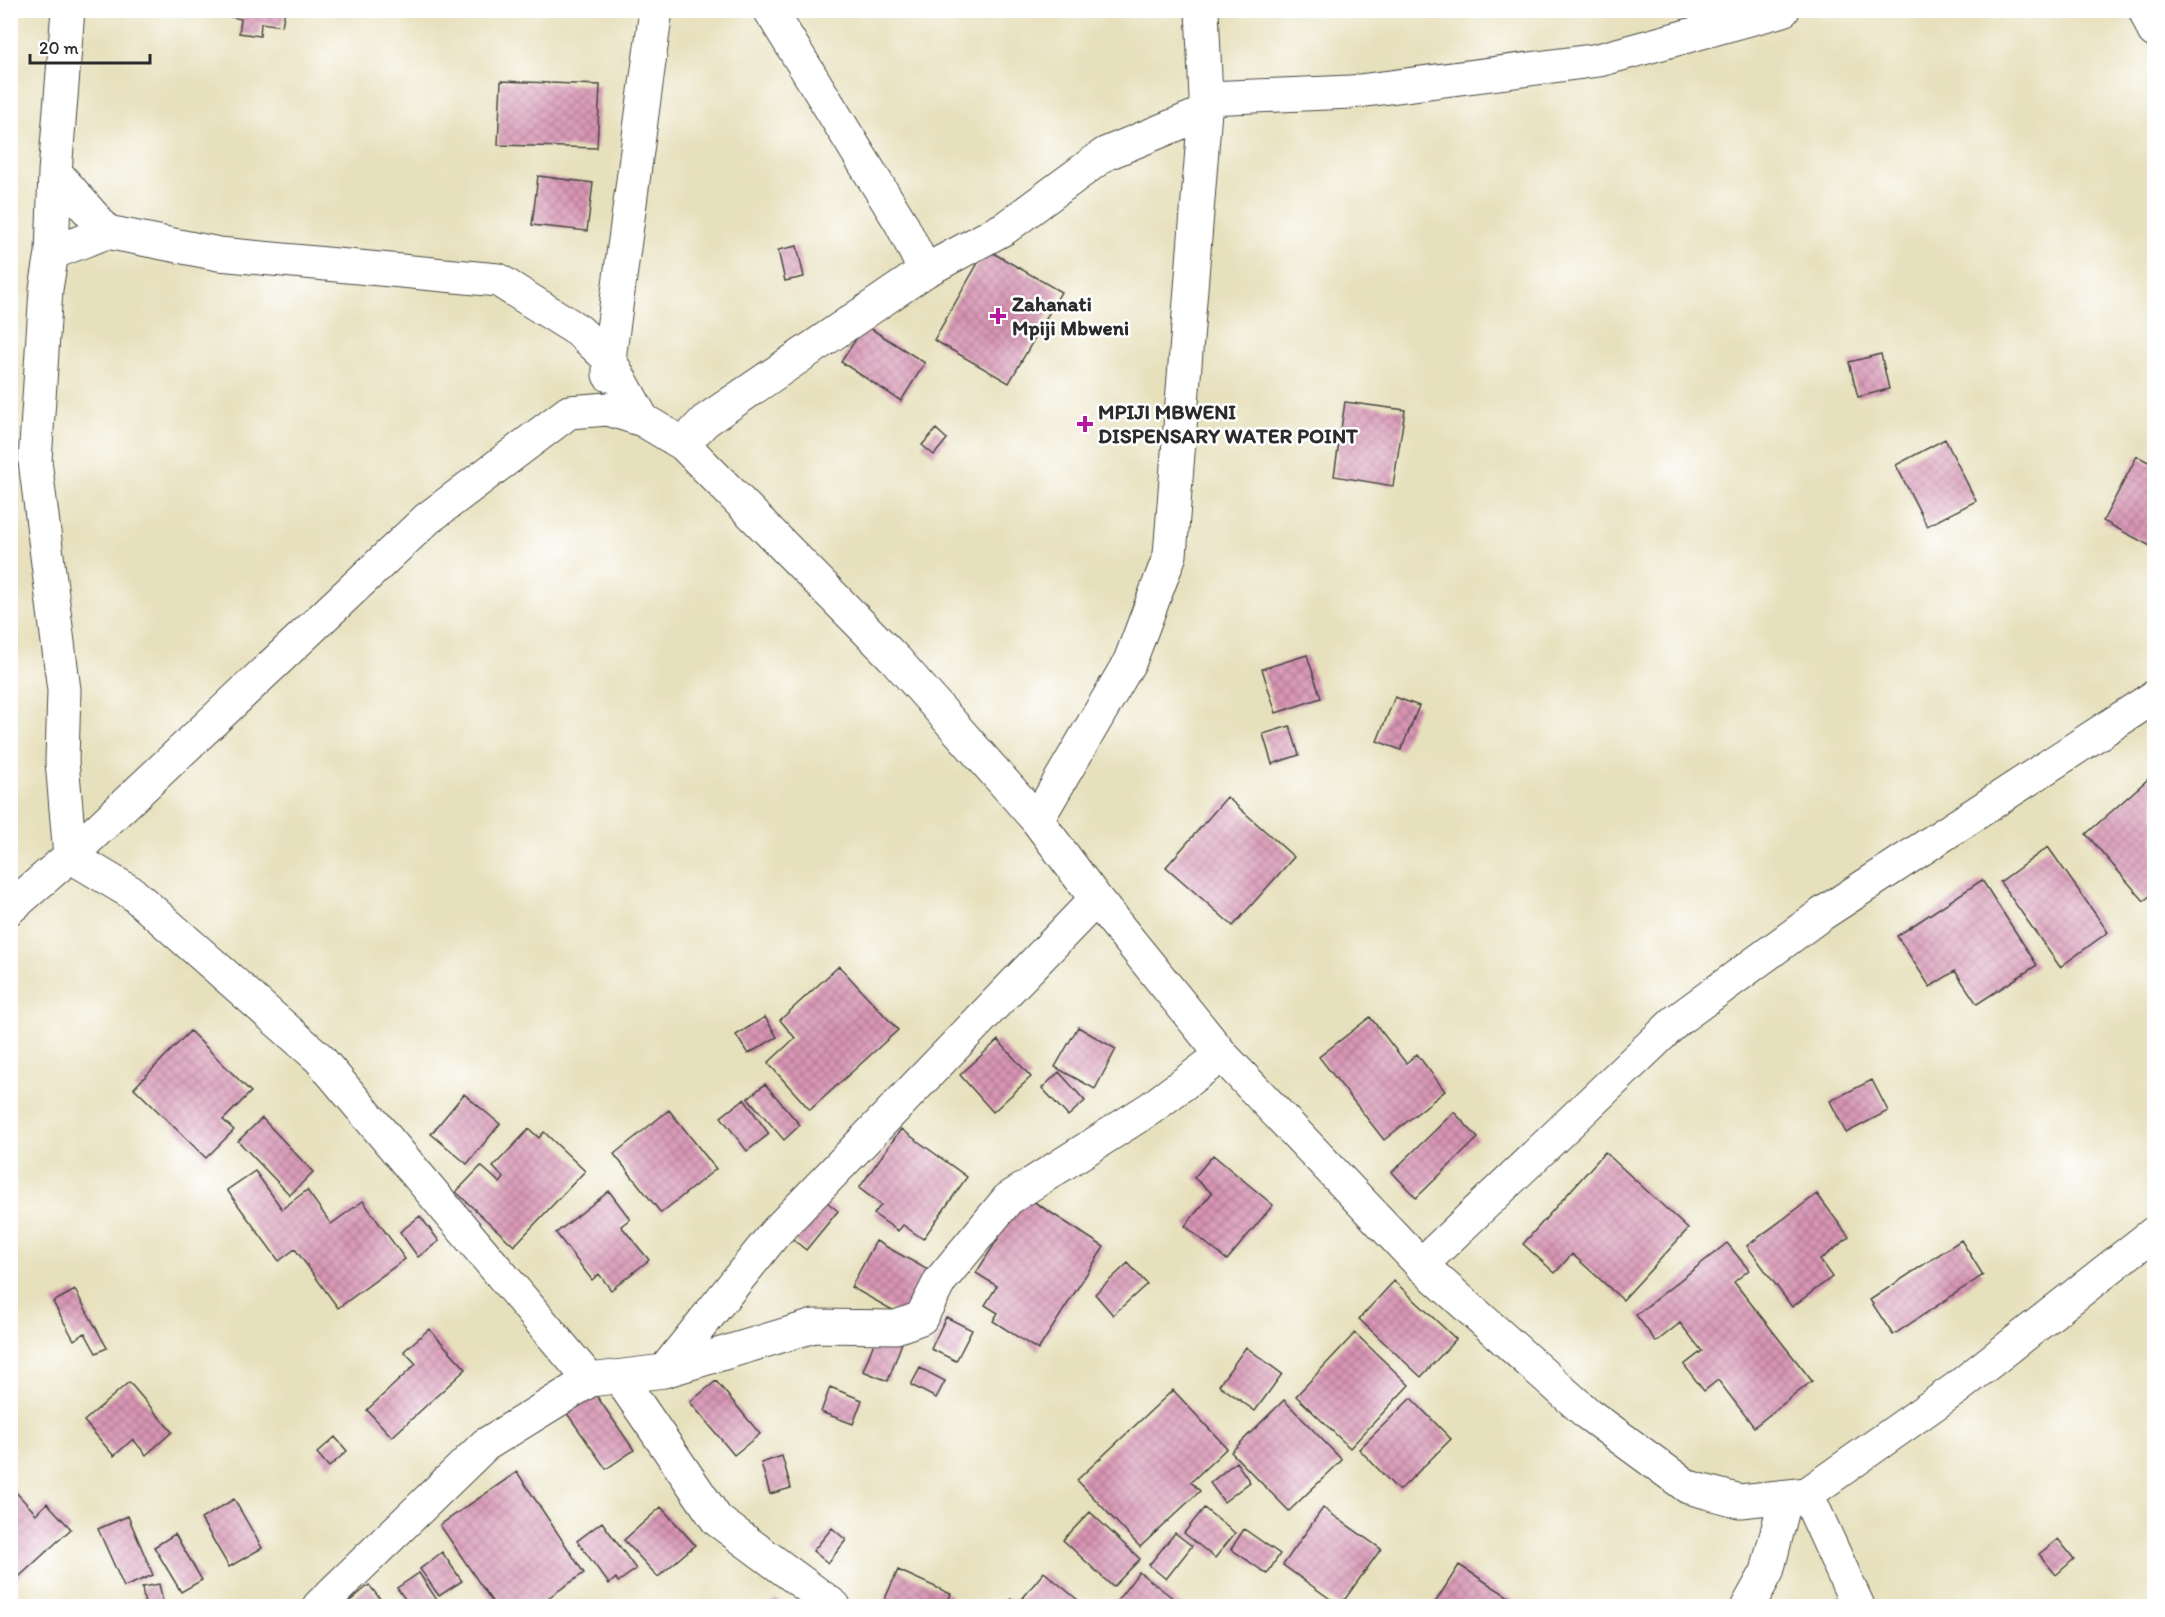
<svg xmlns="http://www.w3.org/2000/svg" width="2165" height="1617" font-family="Itim,sans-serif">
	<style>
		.building { fill: url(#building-cross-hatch) }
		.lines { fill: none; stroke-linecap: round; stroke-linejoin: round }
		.minor-casing { stroke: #474641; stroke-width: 35 }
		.minor { stroke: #fff; stroke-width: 33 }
		.poi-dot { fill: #b5179e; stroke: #fff; stroke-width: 2 }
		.labels { text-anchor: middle; stroke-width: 5; stroke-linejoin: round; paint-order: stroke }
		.poi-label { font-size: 21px; font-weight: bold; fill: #2b2b2b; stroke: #fff; text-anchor: start }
	</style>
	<defs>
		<pattern id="building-cross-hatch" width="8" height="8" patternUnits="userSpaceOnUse" patternTransform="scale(1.5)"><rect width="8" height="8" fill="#d895b4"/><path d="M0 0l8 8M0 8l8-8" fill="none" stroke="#af7a93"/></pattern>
	</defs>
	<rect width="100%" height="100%" fill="#fff"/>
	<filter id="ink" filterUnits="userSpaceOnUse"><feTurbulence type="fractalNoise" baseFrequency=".0167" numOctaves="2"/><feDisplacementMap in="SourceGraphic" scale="12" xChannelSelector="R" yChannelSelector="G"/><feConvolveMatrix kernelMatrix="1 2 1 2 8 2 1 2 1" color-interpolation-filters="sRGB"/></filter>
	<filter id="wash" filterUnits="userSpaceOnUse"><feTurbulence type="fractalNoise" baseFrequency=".008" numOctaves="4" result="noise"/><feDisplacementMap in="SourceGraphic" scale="24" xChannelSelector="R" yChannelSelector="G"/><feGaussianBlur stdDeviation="1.35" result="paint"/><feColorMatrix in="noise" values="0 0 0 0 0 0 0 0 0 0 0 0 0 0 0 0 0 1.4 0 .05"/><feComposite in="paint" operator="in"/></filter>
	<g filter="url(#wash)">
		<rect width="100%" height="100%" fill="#e7e0bc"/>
		<g id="blocks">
			<!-- building -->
			<path class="building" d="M214,10H285L282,26L261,23L260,36L239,33L241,19L213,13Z
				M501,81L600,85L597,148L498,145Z
				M538,176L593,183L587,231L532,225Z
				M797,246L804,277L785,281L778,250Z
				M986,249L1061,292L1009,383L934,340Z
				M865,325L925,363L901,401L841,362Z
				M1881,354L1889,389L1858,397L1849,362Z
				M1345,402L1405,410L1393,486L1334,476Z
				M936,429L947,439L934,455L922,445Z
				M1945,439L1976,501L1927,526L1896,465Z
				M2137,456L2154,465V548L2103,521Z
				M1307,655L1321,698L1276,713L1262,669Z
				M1395,697L1419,706L1401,750L1377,741Z
				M1290,726L1299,755L1272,764L1263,734Z
				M2154,774V892L2144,901L2086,834Z
				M1227,797L1294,857L1233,926L1166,867Z
				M2048,847L2108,932L2060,967L2000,882Z
				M1982,880L2037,965L1977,1004L1955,971L1930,987L1897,936Z
				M839,966L898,1030L810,1110L768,1063L795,1038L780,1020Z
				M765,1017L777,1037L748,1054L736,1035Z
				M1370,1017L1406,1063L1417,1054L1445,1091L1384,1140L1319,1057Z
				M1078,1027L1116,1049L1095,1089L1055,1067Z
				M190,1031L251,1092L223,1120L234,1130L206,1158L134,1088Z
				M998,1040L1031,1077L993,1112L960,1075Z
				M1059,1072L1085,1101L1068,1116L1042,1088Z
				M1872,1080L1888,1111L1846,1133L1830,1101Z
				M765,1084L800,1125L784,1140L748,1098Z
				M464,1094L500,1124L467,1164L431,1134Z
				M744,1099L769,1134L747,1151L721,1117Z
				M669,1110L716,1169L661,1213L614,1154Z
				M1454,1112L1478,1138L1416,1198L1392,1172Z
				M262,1118L313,1172L290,1195L238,1141Z
				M529,1129L539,1138L544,1132L585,1171L514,1246L456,1192L481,1166L500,1183L504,1178L493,1167Z
				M901,1129L967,1177L923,1239L903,1225L898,1231L874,1214L881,1205L859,1188Z
				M1605,1152L1688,1229L1623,1300L1572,1254L1555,1273L1523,1244Z
				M1213,1155L1273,1205L1227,1260L1185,1226L1212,1193L1194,1178Z
				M255,1171L282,1209L307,1190L331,1224L363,1201L405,1259L338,1308L295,1249L279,1261L227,1190Z
				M609,1191L630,1219L621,1226L649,1260L611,1290L599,1274L592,1280L556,1233Z
				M816,1193L838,1211L806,1250L784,1232Z
				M1817,1194L1849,1237L1820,1260L1832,1277L1792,1307L1747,1246Z
				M1025,1196L1104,1247L1038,1350L993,1321L998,1313L985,1305L997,1286L976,1273Z
				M420,1216L439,1241L418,1257L400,1232Z
				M1961,1240L1983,1275L1893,1335L1870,1300Z
				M876,1241L930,1271L905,1317L851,1287Z
				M1727,1243L1749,1270L1734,1282L1812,1381L1754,1427L1718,1380L1704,1391L1684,1365L1702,1351L1680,1323L1656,1342L1636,1315Z
				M1128,1263L1147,1284L1113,1315L1095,1294Z
				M1394,1281L1456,1339L1421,1377L1359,1319Z
				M75,1290L107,1348L96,1353L85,1333L74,1340L53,1302Z
				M946,1317L972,1330L956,1361L931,1349Z
				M429,1329L466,1369L392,1437L367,1410L416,1364L404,1351Z
				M879,1330L903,1340L888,1381L863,1371Z
				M1355,1333L1409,1385L1350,1448L1296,1396Z
				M1246,1347L1282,1374L1255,1411L1219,1385Z
				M920,1368L945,1381L936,1398L911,1385Z
				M716,1381L760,1434L734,1455L690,1402Z
				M129,1382L172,1432L146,1455L133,1439L114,1456L84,1421Z
				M830,1387L862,1400L853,1424L821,1412Z
				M1173,1390L1227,1448L1191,1482L1200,1491L1140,1547L1077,1480Z
				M594,1392L634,1450L606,1469L566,1412Z
				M1411,1398L1451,1439L1399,1491L1359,1449Z
				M1284,1400L1342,1460L1289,1511L1231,1452Z
				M335,1437L347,1451L329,1467L317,1453Z
				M782,1456L791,1488L770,1494L761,1463Z
				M1236,1462L1250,1482L1224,1502L1210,1483Z
				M517,1472L584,1573L536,1606H495L440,1525Z
				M12,1488L36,1514L47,1503L71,1529L10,1585Z
				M234,1499L262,1548L229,1567L201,1519Z
				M661,1507L695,1545L658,1577L624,1540Z
				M1204,1508L1235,1533L1215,1558L1184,1533Z
				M1323,1508L1381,1549L1340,1606L1283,1565Z
				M1090,1512L1140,1559L1113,1587L1063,1540Z
				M128,1516L153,1575L124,1587L98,1529Z
				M602,1522L636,1569L618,1582L616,1578L609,1584L577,1541Z
				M832,1528L846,1540L828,1563L813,1551Z
				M1244,1529L1280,1554L1267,1574L1231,1549Z
				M1175,1533L1192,1546L1166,1579L1149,1565Z
				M175,1534L202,1580L181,1592L154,1547Z
				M2058,1539L2074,1559L2056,1575L2039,1554Z
				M442,1552L462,1581L439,1596L420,1569Z
				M1459,1565L1523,1606H1433Z
				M898,1570L951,1594L945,1606L882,1605Z
				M1044,1572L1078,1600L1073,1606H1005L1011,1599L1018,1604Z
				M1139,1572L1182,1605L1181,1606H1113Z
				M419,1573L439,1603L434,1606H410L397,1588Z
				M159,1584L164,1606H145L142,1587Z
				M369,1585L386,1606H344Z
				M776,1599L784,1606H768Z"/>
		</g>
	</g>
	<g filter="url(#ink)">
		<use href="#blocks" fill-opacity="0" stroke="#474641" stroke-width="1.5"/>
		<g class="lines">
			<!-- minor casing -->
			<g class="minor-casing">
				<path id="minor" d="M68,10L55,172L107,232L219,254L498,280L579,331L609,359L643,420
					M770,10L901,223L925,271
					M2145,10L2154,31
					M1206,98L1351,92L1599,60L1783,10
					M55,172L52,253L46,289L35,461L64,690L62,761L70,856L132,893L319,1058L590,1380
					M52,253L107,232
					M609,375V359L656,10
					M683,444L705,421L925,271L1005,228L1105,154L1204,113
					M1037,820L1130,661L1170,555L1206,98L1202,10
					M10,908L70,856L427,519L569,412L608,409L643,420L683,444L896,660L1037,820L1096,899L1222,1055L1421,1265L1588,1414L1688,1487L1740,1501L1807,1494L1957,1388L2154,1233
					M1421,1265L1676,1021L1822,914L2154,697
					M664,1371L775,1233L1096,899
					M619,1377L717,1520L834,1606
					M1807,1494L1858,1606
					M319,1606L485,1445L590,1380L664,1371L814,1326L896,1327L921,1318L940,1281L1008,1199L1151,1108L1222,1055
					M1748,1606L1767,1572L1786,1497"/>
			</g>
			<!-- minor -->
			<use href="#minor" class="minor"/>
		</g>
	</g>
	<!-- markers -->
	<g class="poi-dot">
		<path d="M995 307h6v6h6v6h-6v6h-6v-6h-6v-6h6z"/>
		<path d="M1082 415h6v6h6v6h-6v6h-6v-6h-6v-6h6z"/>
	</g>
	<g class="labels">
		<!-- poi labels -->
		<g class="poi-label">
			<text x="1012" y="311">Zahanati<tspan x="1012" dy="24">Mpiji Mbweni</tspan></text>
			<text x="1098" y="419">MPIJI MBWENI<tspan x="1098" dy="24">DISPENSARY WATER POINT</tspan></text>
		</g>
	</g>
	<!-- margin -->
	<rect width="2165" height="1617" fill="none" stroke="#fff" stroke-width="36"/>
	<!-- scale -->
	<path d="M30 54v9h120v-9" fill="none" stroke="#2b2b2b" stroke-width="3"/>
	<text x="39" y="54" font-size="18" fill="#2b2b2b" stroke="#ffffff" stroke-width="4.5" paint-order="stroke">20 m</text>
</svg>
